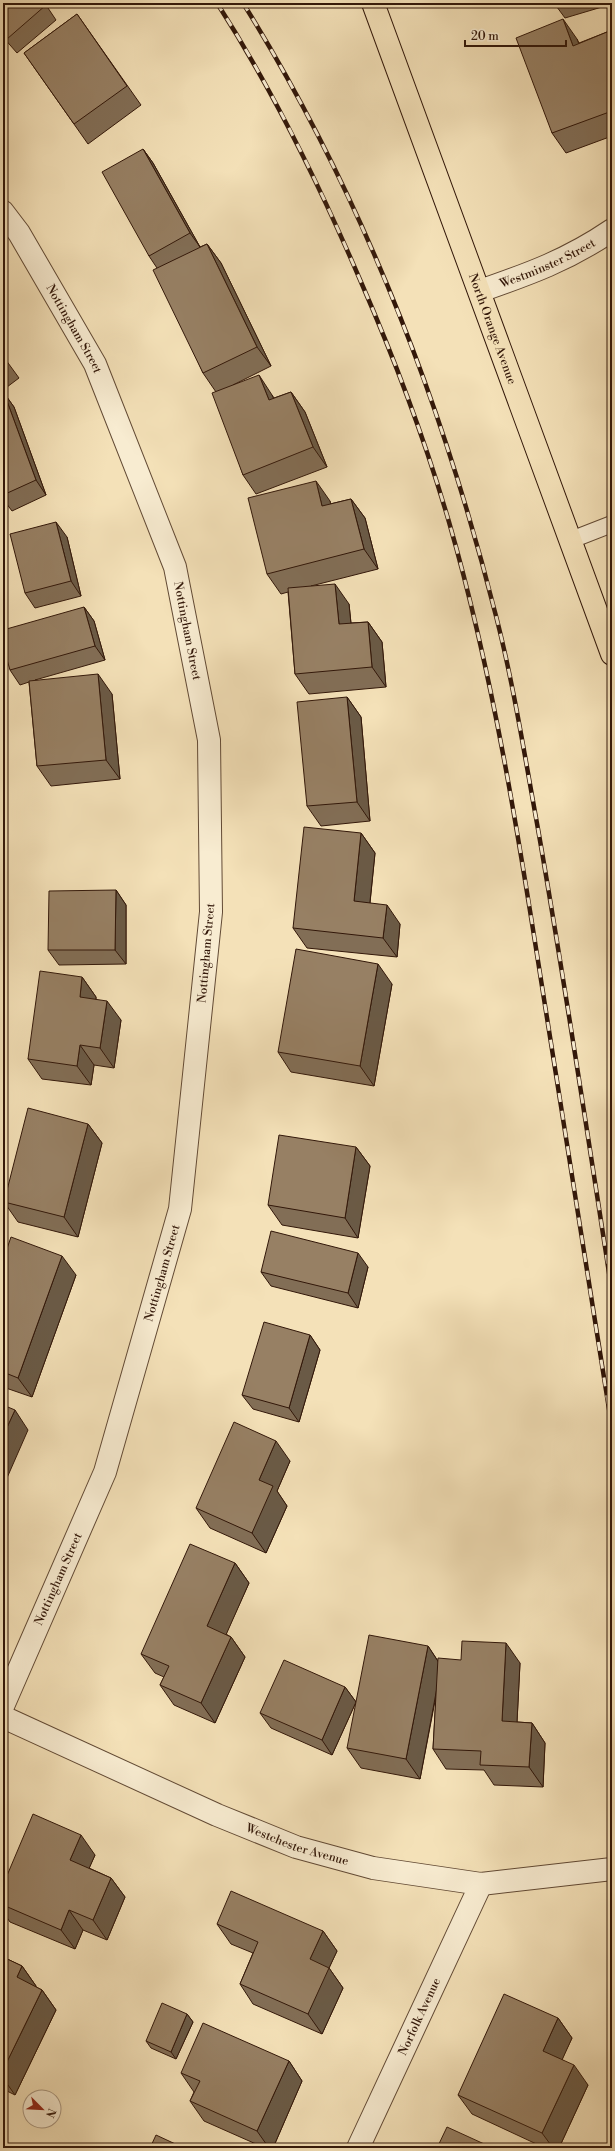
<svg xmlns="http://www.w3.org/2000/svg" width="615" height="2151" font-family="'Libre Bodoni',serif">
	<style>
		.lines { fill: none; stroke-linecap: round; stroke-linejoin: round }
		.lane-casing { stroke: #624a35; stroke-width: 18 }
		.street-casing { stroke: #624a35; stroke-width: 24 }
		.primary-casing { stroke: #321709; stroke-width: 24 }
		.lane { stroke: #f8ecd1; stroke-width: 16 }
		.street { stroke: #f8ecd1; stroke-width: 22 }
		.primary { stroke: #f4e1b8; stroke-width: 22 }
		.rail-casing { stroke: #321709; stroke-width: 4.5 }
		.rail { stroke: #f8ecd1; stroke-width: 3; stroke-dasharray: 9; stroke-linecap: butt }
		.wall { fill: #826e56; stroke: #321709 }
		.shaded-wall { fill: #6a5a46; stroke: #321709 }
		.building { fill: #978064; stroke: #321709 }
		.labels { text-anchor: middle; stroke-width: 3; stroke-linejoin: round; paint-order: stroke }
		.street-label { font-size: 12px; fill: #321709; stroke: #f8ecd1 }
	</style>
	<rect width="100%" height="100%" fill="#f4e1b8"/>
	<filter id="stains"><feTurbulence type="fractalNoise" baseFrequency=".005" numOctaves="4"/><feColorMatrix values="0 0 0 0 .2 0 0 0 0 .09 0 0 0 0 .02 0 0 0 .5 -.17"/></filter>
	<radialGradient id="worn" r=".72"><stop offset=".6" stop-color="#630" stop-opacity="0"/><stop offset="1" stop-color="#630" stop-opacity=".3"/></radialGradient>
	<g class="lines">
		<!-- lane casing -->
		<g class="lane-casing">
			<path id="lane" d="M571,540L612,524"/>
		</g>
		<!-- street casing -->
		<g class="street-casing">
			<g id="street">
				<path id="s1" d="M3,212L19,233L95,364L175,567L209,740L211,912L180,1209L105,1472L3,1706"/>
				<path id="s2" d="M480,291C529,274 568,260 612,230"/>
				<path id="s3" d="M3,1717L217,1815L296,1847L373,1868L481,1884L612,1869"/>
				<path id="s4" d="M358,2148L481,1884"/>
			</g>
		</g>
		<!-- primary casing -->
		<g class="primary-casing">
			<g id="primary">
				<path id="s5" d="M373,3L612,654"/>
			</g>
		</g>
		<!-- lane -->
		<use href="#lane" class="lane"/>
		<!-- street -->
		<use href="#street" class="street"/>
		<!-- primary -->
		<use href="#primary" class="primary"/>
		<!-- rail casing -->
		<g class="rail-casing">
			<path id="rail" d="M217,3C274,92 320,186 361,282C395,360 425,440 449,522C494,678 519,839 544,999C567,1142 589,1285 612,1428
				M243,3C360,191 442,402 496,616C514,686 525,758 538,829C565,983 588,1138 612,1292"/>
		</g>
		<!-- rail -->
		<use href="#rail" class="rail"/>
	</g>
	<!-- wall -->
	<path class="wall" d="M3,3L46,5L56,20L17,53L3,37Z
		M554,3H612V4L565,18Z
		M77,14L141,105L88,144L24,53Z
		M607,32L612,39V136L566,153L552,133L577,39L579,43Z
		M143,149L153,163L200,247L207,244L221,263L271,366L233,385L272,395L274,398L291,392L305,412L327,467L256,494L243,475L216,392L203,373L157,268L149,256Z
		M3,356L19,378L3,390Z
		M3,393H4L14,407L46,495L12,511L3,499Z
		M351,499L365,518L378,569L311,586L349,604L351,623L368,622L382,642L386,687L309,694L295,674L288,592L281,594L267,574L330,501V504Z
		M67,537L81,596L35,608L25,593Z
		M84,607L94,621L105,660L35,680L112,694L120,779L51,786L37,766L29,682L20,685L10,670Z
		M347,697L361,717L370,821L321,826L307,806Z
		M361,833L375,853L370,903L400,924L397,957L307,948L293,928Z
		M116,890L126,905V964L59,965L48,950Z
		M82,977L96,997V999L121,1020L114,1068L94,1065L91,1085L42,1079L28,1059Z
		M392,984L374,1086L291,1072L278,1052Z
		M88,1124L102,1143L78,1237L18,1222L4,1202Z
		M356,1147L370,1166L358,1238L282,1225L268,1205Z
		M3,1260L76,1275L32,1397L3,1387Z
		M368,1267L358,1308L271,1286L261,1272Z
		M310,1335L320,1350L299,1422L253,1409L242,1395Z
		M290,1461L277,1491L287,1506L266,1553L210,1528L196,1508Z
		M235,1563L249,1583L226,1634L231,1637L245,1657L215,1723L174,1705L160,1685L164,1677L155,1673L141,1654Z
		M428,1646L438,1661L520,1663L517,1722L532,1723L545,1743L543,1787L494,1785L484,1770L446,1769L433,1749L436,1696L420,1779L361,1768L347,1748Z
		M345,1687L356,1702L332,1755L271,1728L260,1713Z
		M95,1855L89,1868L111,1878L125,1897L107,1940L83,1930L75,1949L10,1922L3,1912V1885Z
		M217,1924L323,1931L337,1951L329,1968L343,1988L322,2034L253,2004L240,1984L253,1953L231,1944Z
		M3,1957L22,1966L36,1986V1987L42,1990L56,2010L15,2095L3,2089Z
		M187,2014L193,2022L176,2059L151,2048L146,2041Z
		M558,2018L572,2038L562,2059L588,2085L559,2148H545L472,2114L458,2095Z
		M289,2061L302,2081L273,2148H265L204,2121L190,2101L194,2092L181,2073Z"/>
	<!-- shaded-wall -->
	<path class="shaded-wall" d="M563,19L577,39L587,65L573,46Z
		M607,32L612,39V45Z
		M143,149L153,163L200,247L190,233Z
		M207,244L221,263L271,366L257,347Z
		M259,375L272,395L283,420L269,400Z
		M291,392L305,412L327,467L313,447Z
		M4,393L14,407L46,495L36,480Z
		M316,481L330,501L336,526L322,506Z
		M351,499L365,518L378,569L364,549Z
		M56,522L67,537L81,596L71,581Z
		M335,584L349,604L353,644L339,624Z
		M84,607L94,621L105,660L95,646Z
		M368,622L382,642L386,687L372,667Z
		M98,674L112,694L120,779L106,760Z
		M347,697L361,717L370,821L357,802Z
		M361,833L375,853L368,921L354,901Z
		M116,890L126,905V964L115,950Z
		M387,905L400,924L397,957L383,938Z
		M378,964L392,984L374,1086L360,1066Z
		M82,977L96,997L94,1016L80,997Z
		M107,1001L121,1020L114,1068L100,1048Z
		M80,1045L94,1065L91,1085L77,1066Z
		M88,1124L102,1143L78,1237L64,1217Z
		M356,1147L370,1166L358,1238L345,1218Z
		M358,1253L368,1267L358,1308L348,1293Z
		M62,1256L76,1275L32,1397L18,1378Z
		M310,1335L320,1350L299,1422L289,1408Z
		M15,1410L28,1430L3,1487V1436Z
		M276,1441L290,1461L277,1491L287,1506L266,1553L252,1533L259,1480Z
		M235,1563L249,1583L221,1646L207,1626Z
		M231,1637L245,1657L215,1723L201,1703Z
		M506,1643L520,1663L516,1741L502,1721Z
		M428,1646L441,1666L420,1779L406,1759Z
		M345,1687L356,1702L332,1755L322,1740Z
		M532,1723L545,1743L543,1787L529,1767Z
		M81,1835L95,1855L84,1880L70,1860Z
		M111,1878L125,1897L107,1940L93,1920Z
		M69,1910L83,1930L75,1949L61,1930Z
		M323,1931L337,1951L329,1968L343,1988L322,2034L308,2014L310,1959Z
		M22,1966L36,1986L31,1997L17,1977Z
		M42,1990L56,2010L15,2095L3,2078V2070Z
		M187,2014L193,2022L176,2059L171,2052Z
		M558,2018L572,2038L557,2071L543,2051Z
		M289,2061L302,2081L273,2148H269L257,2131Z
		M574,2065L588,2085L559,2148H553L542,2133Z"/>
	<!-- building -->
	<path class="building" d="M3,3H44L46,5L7,39L3,34Z
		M77,14L127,86L74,124L24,53Z
		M563,19L573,46L607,32L612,45V111L552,133L516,38Z
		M143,149L190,233L149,256L102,172Z
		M207,244L257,347L203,373L153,270Z
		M259,375L269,400L291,392L313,447L243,475L212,393Z
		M3,393H4L36,480L3,495Z
		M316,481L322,506L351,499L364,549L267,574L248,498Z
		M56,522L71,581L25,593L10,534Z
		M335,584L339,624L368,622L372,667L295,674L288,588Z
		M84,607L95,646L10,670L3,646V630Z
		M98,674L106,760L37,766L29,681Z
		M347,697L357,802L307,806L297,702Z
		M304,827L361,833L354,901L387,905L383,938L293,928Z
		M116,890L115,950H48L49,891Z
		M296,949L378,964L360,1066L278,1052Z
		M40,971L82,977L80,997L107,1001L100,1048L80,1045L77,1066L28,1059Z
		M28,1108L88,1124L64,1217L4,1202Z
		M279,1135L356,1147L345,1218L268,1205Z
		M271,1231L358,1253L348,1293L261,1272Z
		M11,1237L62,1256L18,1378L3,1372V1260Z
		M264,1322L310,1335L289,1408L242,1395Z
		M3,1405L15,1410L3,1436Z
		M234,1422L276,1441L259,1480L273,1486L252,1533L196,1508Z
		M190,1544L235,1563L207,1626L231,1637L201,1703L160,1685L169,1666L141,1654Z
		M369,1635L428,1646L406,1759L347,1748Z
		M462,1641L506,1643L502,1721L532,1723L529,1767L480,1765L481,1751L433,1749L438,1658L461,1660Z
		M284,1660L345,1687L322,1740L260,1713Z
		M33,1814L81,1835L70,1860L111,1878L93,1920L69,1910L61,1930L3,1905V1885Z
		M231,1891L323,1931L310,1959L329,1968L308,2014L240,1984L258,1942L217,1924Z
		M3,1957L22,1966L17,1977L42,1990L3,2070Z
		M504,1994L558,2018L543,2051L574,2065L542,2133L458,2095Z
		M162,2003L187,2014L171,2052L146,2041Z
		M203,2023L289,2061L257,2131L190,2101L200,2081L181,2073Z
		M447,2127L493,2148H437Z
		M156,2135L184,2148H150Z"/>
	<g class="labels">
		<!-- street labels -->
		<g class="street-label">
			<text dy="4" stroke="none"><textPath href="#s2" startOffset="73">Westminster Street</textPath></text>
			<text dy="4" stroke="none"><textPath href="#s5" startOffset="347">North Orange Avenue</textPath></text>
			<text dy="4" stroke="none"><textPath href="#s1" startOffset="137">Nottingham Street</textPath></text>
			<text dy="4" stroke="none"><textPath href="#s1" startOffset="461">Nottingham Street</textPath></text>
			<text transform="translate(206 953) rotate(-85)" y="4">Nottingham Street</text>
			<text transform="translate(162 1273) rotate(-74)" y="4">Nottingham Street</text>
			<text transform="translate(58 1579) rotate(-66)" y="4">Nottingham Street</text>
			<text dy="4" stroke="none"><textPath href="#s3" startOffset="321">Westchester Avenue</textPath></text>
			<text dy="4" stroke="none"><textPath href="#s4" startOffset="145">Norfolk Avenue</textPath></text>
		</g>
	</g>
	<!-- margin -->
	<rect width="615" height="2151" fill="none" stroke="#f4e1b8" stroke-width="16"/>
	<rect x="4" y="4" width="607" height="2143" fill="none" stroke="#321709" stroke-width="2"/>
	<rect x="8" y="8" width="599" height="2135" fill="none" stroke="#321709"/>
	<!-- north arrow -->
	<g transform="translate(42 2109) rotate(114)"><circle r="19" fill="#f8ecd1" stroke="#a99781"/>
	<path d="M0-3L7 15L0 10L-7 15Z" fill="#8f2418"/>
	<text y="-6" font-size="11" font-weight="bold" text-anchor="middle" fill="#321709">N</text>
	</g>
	<!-- scale -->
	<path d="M465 40v6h101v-6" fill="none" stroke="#321709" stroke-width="2"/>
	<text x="471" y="40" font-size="12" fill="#321709" stroke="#f8ecd1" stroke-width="3" paint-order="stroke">20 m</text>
	<rect width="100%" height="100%" filter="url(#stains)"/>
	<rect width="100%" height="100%" fill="url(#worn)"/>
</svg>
